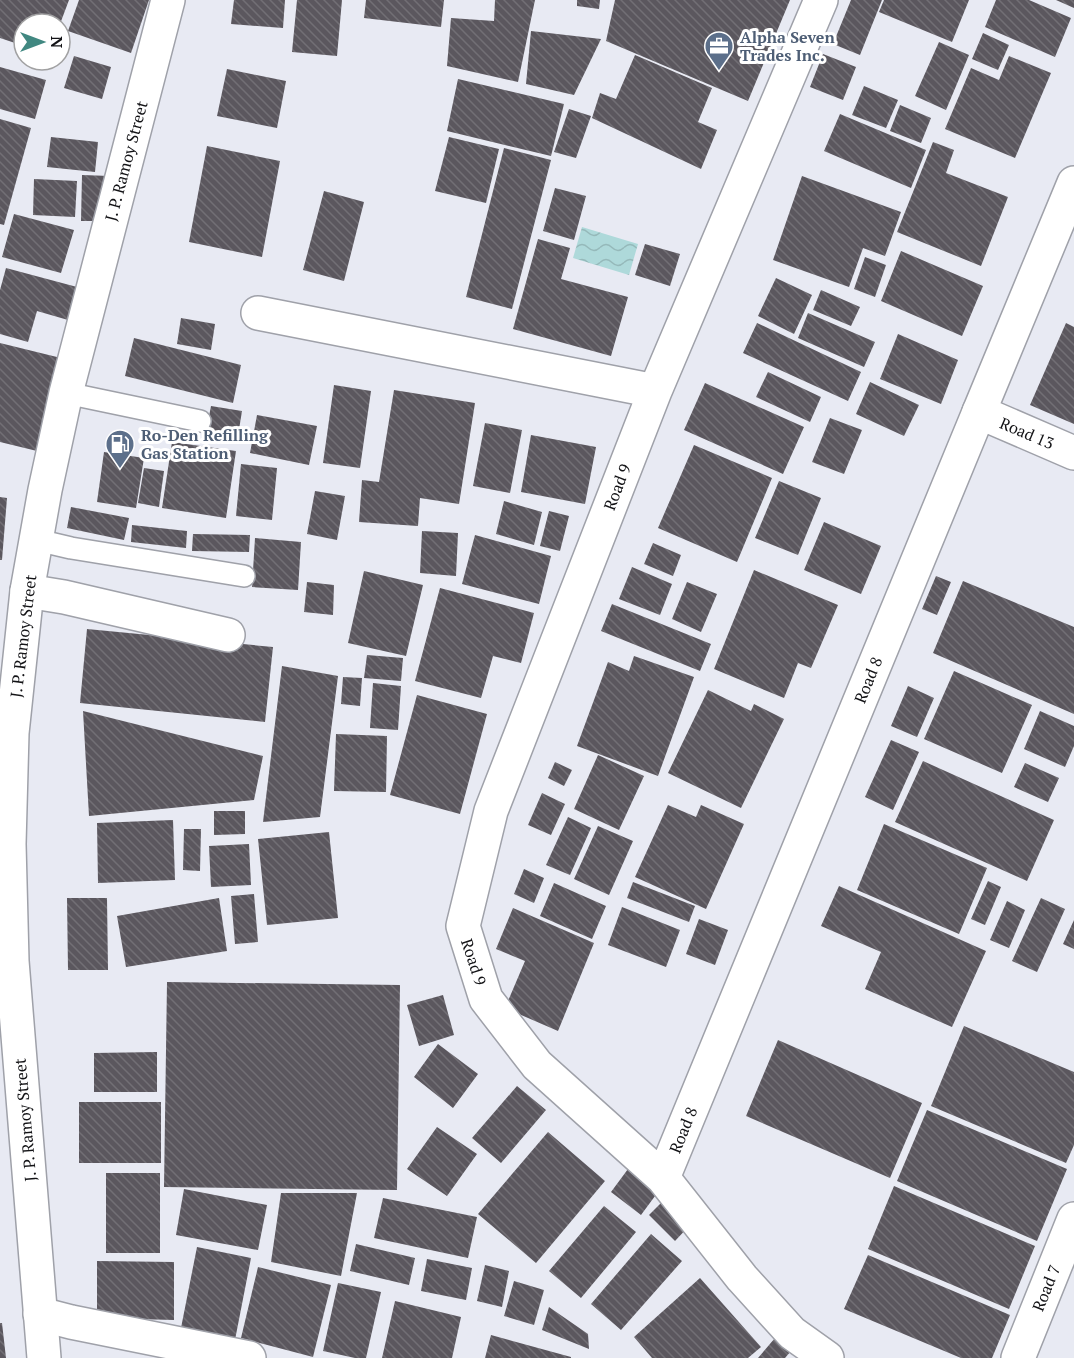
<svg xmlns="http://www.w3.org/2000/svg" width="1074" height="1358" font-family="'PT Serif',serif">
	<style>
		.water { fill: url(#water-waves) }
		.building { fill: url(#building-back-hatch) }
		.lines { fill: none; stroke-linecap: round; stroke-linejoin: round }
		.service-casing { stroke: #9fa1a9; stroke-width: 24 }
		.minor-casing { stroke: #9fa1a9; stroke-width: 36 }
		.tertiary-casing { stroke: #9fa1a9; stroke-width: 36 }
		.service { stroke: #fff; stroke-width: 21 }
		.minor { stroke: #fff; stroke-width: 33 }
		.tertiary { stroke: #fff; stroke-width: 33 }
		.labels { text-anchor: middle; stroke-width: 6; stroke-linejoin: round; paint-order: stroke }
		.service-label { font-size: 16px; font-weight: bold; fill: #4e5e75; stroke: #fff; text-anchor: start }
		.street-label { font-size: 16px; fill: #131316; stroke: #fff }
	</style>
	<defs>
		<pattern id="water-waves" width="16" height="10" patternUnits="userSpaceOnUse" patternTransform="scale(1.5)"><rect width="16" height="10" fill="#aed9da"/><path d="M0 5q4-4 8 0t8 0" fill="none" stroke="#95b9ba"/></pattern>
		<pattern id="building-back-hatch" width="6" height="6" patternUnits="userSpaceOnUse" patternTransform="scale(1.5)"><rect width="6" height="6" fill="#5b575e"/><path d="M-1 5l2 2M0 0l6 6M5-1l2 2" fill="none" stroke="#726f75"/></pattern>
	</defs>
	<rect width="100%" height="100%" fill="#e8eaf3"/>
	<!-- water -->
	<path class="water" d="M582,227L638,244L629,275L573,258Z"/>
	<!-- building -->
	<path class="building" d="M0,0H69L60,24H24V46L0,38Z
		M79,0H149L131,53L68,31Z
		M234,0H285L283,28L231,24Z
		M297,0H342L337,56L292,52Z
		M366,0H444L441,27L364,18Z
		M495,0H535L518,82L447,66L451,18L494,21Z
		M577,0H600L599,9L577,6Z
		M615,0H790L748,101L606,41Z
		M851,0H882L860,55L833,44Z
		M884,0H969L952,42L879,12Z
		M996,0H1029L1071,18L1055,57L985,27Z
		M1056,0H1074V8Z
		M531,31L601,39L574,95L526,84Z
		M983,33L1009,45L998,70L972,59Z
		M939,42L969,55L946,110L915,96Z
		M823,54L856,67L843,100L810,87Z
		M635,55L712,88L698,122L717,130L701,169L592,118L600,93L616,99Z
		M74,56L111,67L102,99L64,88Z
		M1009,56L1051,73L1015,158L945,129L971,68L999,80Z
		M0,67L46,80L35,119L0,109Z
		M227,69L286,81L277,128L217,116Z
		M458,79L564,104L551,156L447,131Z
		M864,86L898,100L886,128L852,115Z
		M900,105L931,118L921,143L890,131Z
		M569,109L591,116L576,158L554,152Z
		M840,114L926,150L911,188L824,151Z
		M0,119L31,128L4,225L0,224Z
		M51,137L98,142L95,172L47,167Z
		M449,137L499,149L486,203L435,191Z
		M933,142L954,150L946,173L1008,197L981,266L897,232Z
		M207,146L280,161L262,257L189,242Z
		M504,148L551,160L512,309L466,297Z
		M82,175L110,176L107,221H81Z
		M802,176L901,212L885,256L863,248L849,287L773,260Z
		M34,179L77,181L75,217L33,215Z
		M555,188L586,196L574,240L543,231Z
		M324,191L364,202L344,281L303,270Z
		M14,214L74,230L61,273L2,257Z
		M538,239L570,248L561,279L628,297L611,356L513,329Z
		M645,244L680,254L670,286L635,275Z
		M901,251L983,286L962,336L881,301Z
		M865,257L886,265L875,297L854,289Z
		M6,268L77,287L68,320L37,311L28,342L0,334V290Z
		M776,278L812,295L794,334L758,316Z
		M821,290L860,307L851,326L813,310Z
		M808,313L875,342L864,367L798,338Z
		M181,318L215,324L211,350L177,344Z
		M757,323L861,372L848,401L743,353Z
		M1066,323L1074,327V424L1030,405Z
		M898,334L958,360L941,404L880,379Z
		M134,338L241,365L233,403L125,376Z
		M0,343L61,358L37,451L0,442Z
		M768,372L821,397L810,422L756,397Z
		M870,382L919,405L904,436L856,414Z
		M705,383L804,427L783,474L684,430Z
		M334,385L371,391L360,468L323,463Z
		M394,390L475,403L459,504L420,498L418,526L359,522L362,480L379,482Z
		M211,406L242,411L237,442L205,437Z
		M257,415L317,426L309,465L250,453Z
		M830,418L862,430L844,474L812,462Z
		M485,423L522,430L510,493L473,486Z
		M531,435L596,447L585,504L521,492Z
		M172,442L236,451L226,518L162,508Z
		M694,445L772,478L737,562L658,528Z
		M104,452L144,458L136,508L97,502Z
		M241,464L277,468L272,520L236,516Z
		M144,468L164,471L159,507L138,503Z
		M779,481L821,498L798,555L755,538Z
		M315,491L345,496L337,540L307,534Z
		M0,497L7,498L2,560H0Z
		M504,501L542,512L534,545L496,534Z
		M71,507L129,518L124,540L67,528Z
		M549,511L569,516L560,551L540,546Z
		M824,522L881,546L861,594L804,570Z
		M132,525L187,531L186,548L131,542Z
		M422,531L458,533L456,576L420,573Z
		M193,534L250,535L249,552L192,551Z
		M475,535L551,556L539,604L462,584Z
		M255,538L301,542L298,590L252,587Z
		M653,543L681,555L673,576L644,564Z
		M632,567L672,584L660,615L619,599Z
		M754,570L838,605L811,668L798,663L784,698L714,669Z
		M364,571L423,585L406,656L348,643Z
		M936,576L951,582L937,615L922,609Z
		M963,581L1074,627V714L933,653Z
		M307,582L334,585L333,615L304,612Z
		M687,582L717,594L701,632L672,619Z
		M440,588L534,613L521,663L493,656L481,698L415,681Z
		M612,604L711,644L700,671L601,631Z
		M87,629L273,647L265,722L80,703Z
		M367,655L403,658L401,681L364,678Z
		M634,656L694,677L658,776L577,746L608,662L629,671Z
		M282,666L338,676L320,817L263,822Z
		M954,671L1032,705L1002,773L924,739Z
		M343,677L362,678L360,706L341,704Z
		M373,683L401,686L398,730L370,728Z
		M908,686L934,698L917,737L891,726Z
		M708,690L751,711L754,704L784,719L741,808L668,773Z
		M417,695L487,714L460,814L390,795Z
		M83,711L263,756L254,800L89,816Z
		M1040,711L1074,726V746L1065,767L1024,749Z
		M336,734L387,736L386,792L334,791Z
		M891,740L919,752L893,810L865,797Z
		M598,755L644,776L619,830L574,809Z
		M923,761L1054,820L1027,881L895,822Z
		M555,762L572,770L564,786L548,778Z
		M1025,763L1059,778L1048,802L1014,787Z
		M542,793L565,804L551,835L528,825Z
		M668,805L696,817L701,805L744,824L706,909L635,877Z
		M214,811H245V834L214,835Z
		M568,817L591,828L570,875L546,865Z
		M173,820L175,880L98,883L97,823Z
		M884,824L987,868L959,934L857,890Z
		M598,826L633,841L609,895L574,879Z
		M184,829H201L200,871L183,870Z
		M329,832L338,918L267,925L258,839Z
		M249,844L251,885L211,887L209,846Z
		M524,869L544,878L534,903L514,894Z
		M988,881L1001,887L985,925L971,919Z
		M633,882L695,906L689,922L627,898Z
		M554,883L606,906L592,939L540,916Z
		M839,886L986,951L952,1027L865,989L881,952L821,926Z
		M254,894L258,942L235,944L231,896Z
		M67,898H107L108,970H68Z
		M219,898L227,951L126,967L117,916Z
		M1041,898L1065,909L1037,972L1012,961Z
		M1007,901L1025,910L1009,948L990,940Z
		M622,907L680,930L666,967L608,945Z
		M513,908L594,943L558,1031L505,1008L525,961L496,949Z
		M699,919L728,930L715,965L686,954Z
		M1074,920V949L1063,944Z
		M167,982L400,985L397,1190L164,1187Z
		M443,995L454,1035L419,1046L407,1005Z
		M964,1026L1074,1072V1145L1066,1163L931,1106Z
		M778,1040L922,1103L890,1178L746,1116Z
		M438,1044L478,1074L453,1108L414,1077Z
		M157,1052V1092H94V1053Z
		M517,1086L546,1110L501,1163L472,1138Z
		M79,1102H161V1163H79Z
		M927,1110L1067,1169L1037,1241L897,1181Z
		M437,1127L477,1154L447,1196L407,1169Z
		M548,1132L605,1181L536,1263L478,1214Z
		M628,1169L658,1192L641,1215L611,1192Z
		M106,1173H160V1253H106Z
		M894,1186L1035,1246L1009,1309L868,1249Z
		M184,1189L267,1205L258,1250L176,1235Z
		M281,1193H357L341,1276L271,1262Z
		M383,1198L477,1217L468,1258L374,1238Z
		M666,1198L691,1224L675,1241L649,1215Z
		M604,1206L636,1232L581,1298L549,1271Z
		M651,1234L682,1261L621,1330L591,1304Z
		M356,1244L415,1258L409,1285L350,1271Z
		M197,1247L251,1258L234,1345L180,1333Z
		M868,1255L1010,1315L992,1358H961L844,1309Z
		M427,1259L472,1268L466,1300L421,1291Z
		M97,1261L174,1262V1320L97,1318Z
		M485,1265L509,1271L502,1307L477,1301Z
		M258,1267L331,1285L313,1357L241,1338Z
		M700,1278L761,1347L748,1358H652L634,1337Z
		M514,1281L544,1290L534,1325L504,1316Z
		M338,1283L381,1292L366,1358H355L323,1351Z
		M395,1301L461,1317L452,1358H382Z
		M549,1307L588,1334L589,1349L542,1330Z
		M0,1323H2L6,1358H0Z
		M491,1335L571,1357V1358H485Z
		M775,1338L791,1351L785,1358H758Z"/>
	<g class="lines">
		<!-- service casing -->
		<g class="service-casing">
			<path id="service" d="M66,393L200,421
				M37,540L71,548L244,576"/>
		</g>
		<!-- minor casing -->
		<g class="minor-casing">
			<path id="minor" d="M821,0L655,391L491,811L463,926L486,999L537,1065L663,1178L742,1278L792,1333L827,1358
				M258,313L655,391
				M27,591L64,597L228,635
				M663,1178L979,412
				M40,1314L71,1322L249,1358
				M1018,1358L1074,1219"/>
		</g>
		<!-- tertiary casing -->
		<g class="tertiary-casing">
			<path id="tertiary" d="M1074,183L979,412L1074,453
				M44,1358L12,961L9,844L12,733L27,591L45,490L66,393L168,0"/>
		</g>
		<!-- service -->
		<use href="#service" class="service"/>
		<!-- minor -->
		<use href="#minor" class="minor"/>
		<!-- tertiary -->
		<use href="#tertiary" class="tertiary"/>
	</g>
	<!-- icons -->
	<defs>
		<g id="office-pin" transform="scale(1.5)"><path d="M0 17L-7.5 6A9.5 9.5 0 1 1 7.5 6Z" fill="#5c6f8a" stroke="#fff"/><path d="M-6-3h4V-5.5h4V-3h4V5H-6ZM-1-4.5V-3h2v-1.5ZM-6 0V1H6V0Z" fill="#fff"/></g>
		<g id="fuel-pin" transform="scale(1.5)"><path d="M0 17L-7.5 6A9.5 9.5 0 1 1 7.5 6Z" fill="#5c6f8a" stroke="#fff"/><path d="M-5.5-6h7V0h2V4h1.3V-2.5L3-4.5l.8-.8L6-3V5H2.5V1h-1V6h-7ZM-4.2-4.7v3.2H.2V-4.7Z" fill="#fff"/></g>
	</defs>
	<g fill-rule="evenodd">
		<use href="#office-pin" x="719" y="46"/>
		<use href="#fuel-pin" x="120" y="444"/>
	</g>
	<g class="labels">
		<!-- service labels -->
		<g class="service-label">
			<text x="740" y="43">Alpha Seven<tspan x="740" dy="18">Trades Inc.</tspan></text>
			<text x="141" y="441">Ro-Den Refilling<tspan x="141" dy="18">Gas Station</tspan></text>
		</g>
		<!-- street labels -->
		<g class="street-label">
			<text transform="translate(126 161) rotate(-75)" y="6">J. P. Ramoy Street</text>
			<text transform="translate(1027 433) rotate(23)" y="6">Road 13</text>
			<text transform="translate(617 487) rotate(-69)" y="6">Road 9</text>
			<text transform="translate(23 636) rotate(-83)" y="6">J. P. Ramoy Street</text>
			<text transform="translate(868 680) rotate(-68)" y="6">Road 8</text>
			<text transform="translate(474 962) rotate(72)" y="6">Road 9</text>
			<text transform="translate(25 1120) rotate(-95)" y="6">J. P. Ramoy Street</text>
			<text transform="translate(683 1130) rotate(-68)" y="6">Road 8</text>
			<text transform="translate(1046 1288) rotate(-68)" y="6">Road 7</text>
		</g>
	</g>
	<!-- north arrow -->
	<g transform="translate(42 42) rotate(90)"><circle r="28" fill="#ffffff" stroke="#a1a1a2" stroke-width="1.5"/>
	<path d="M0-4.5L10 22L0 15L-10 22Z" fill="#418881"/>
	<text y="-9" font-size="16" font-weight="bold" text-anchor="middle" fill="#131316">N</text>
	</g>
</svg>
